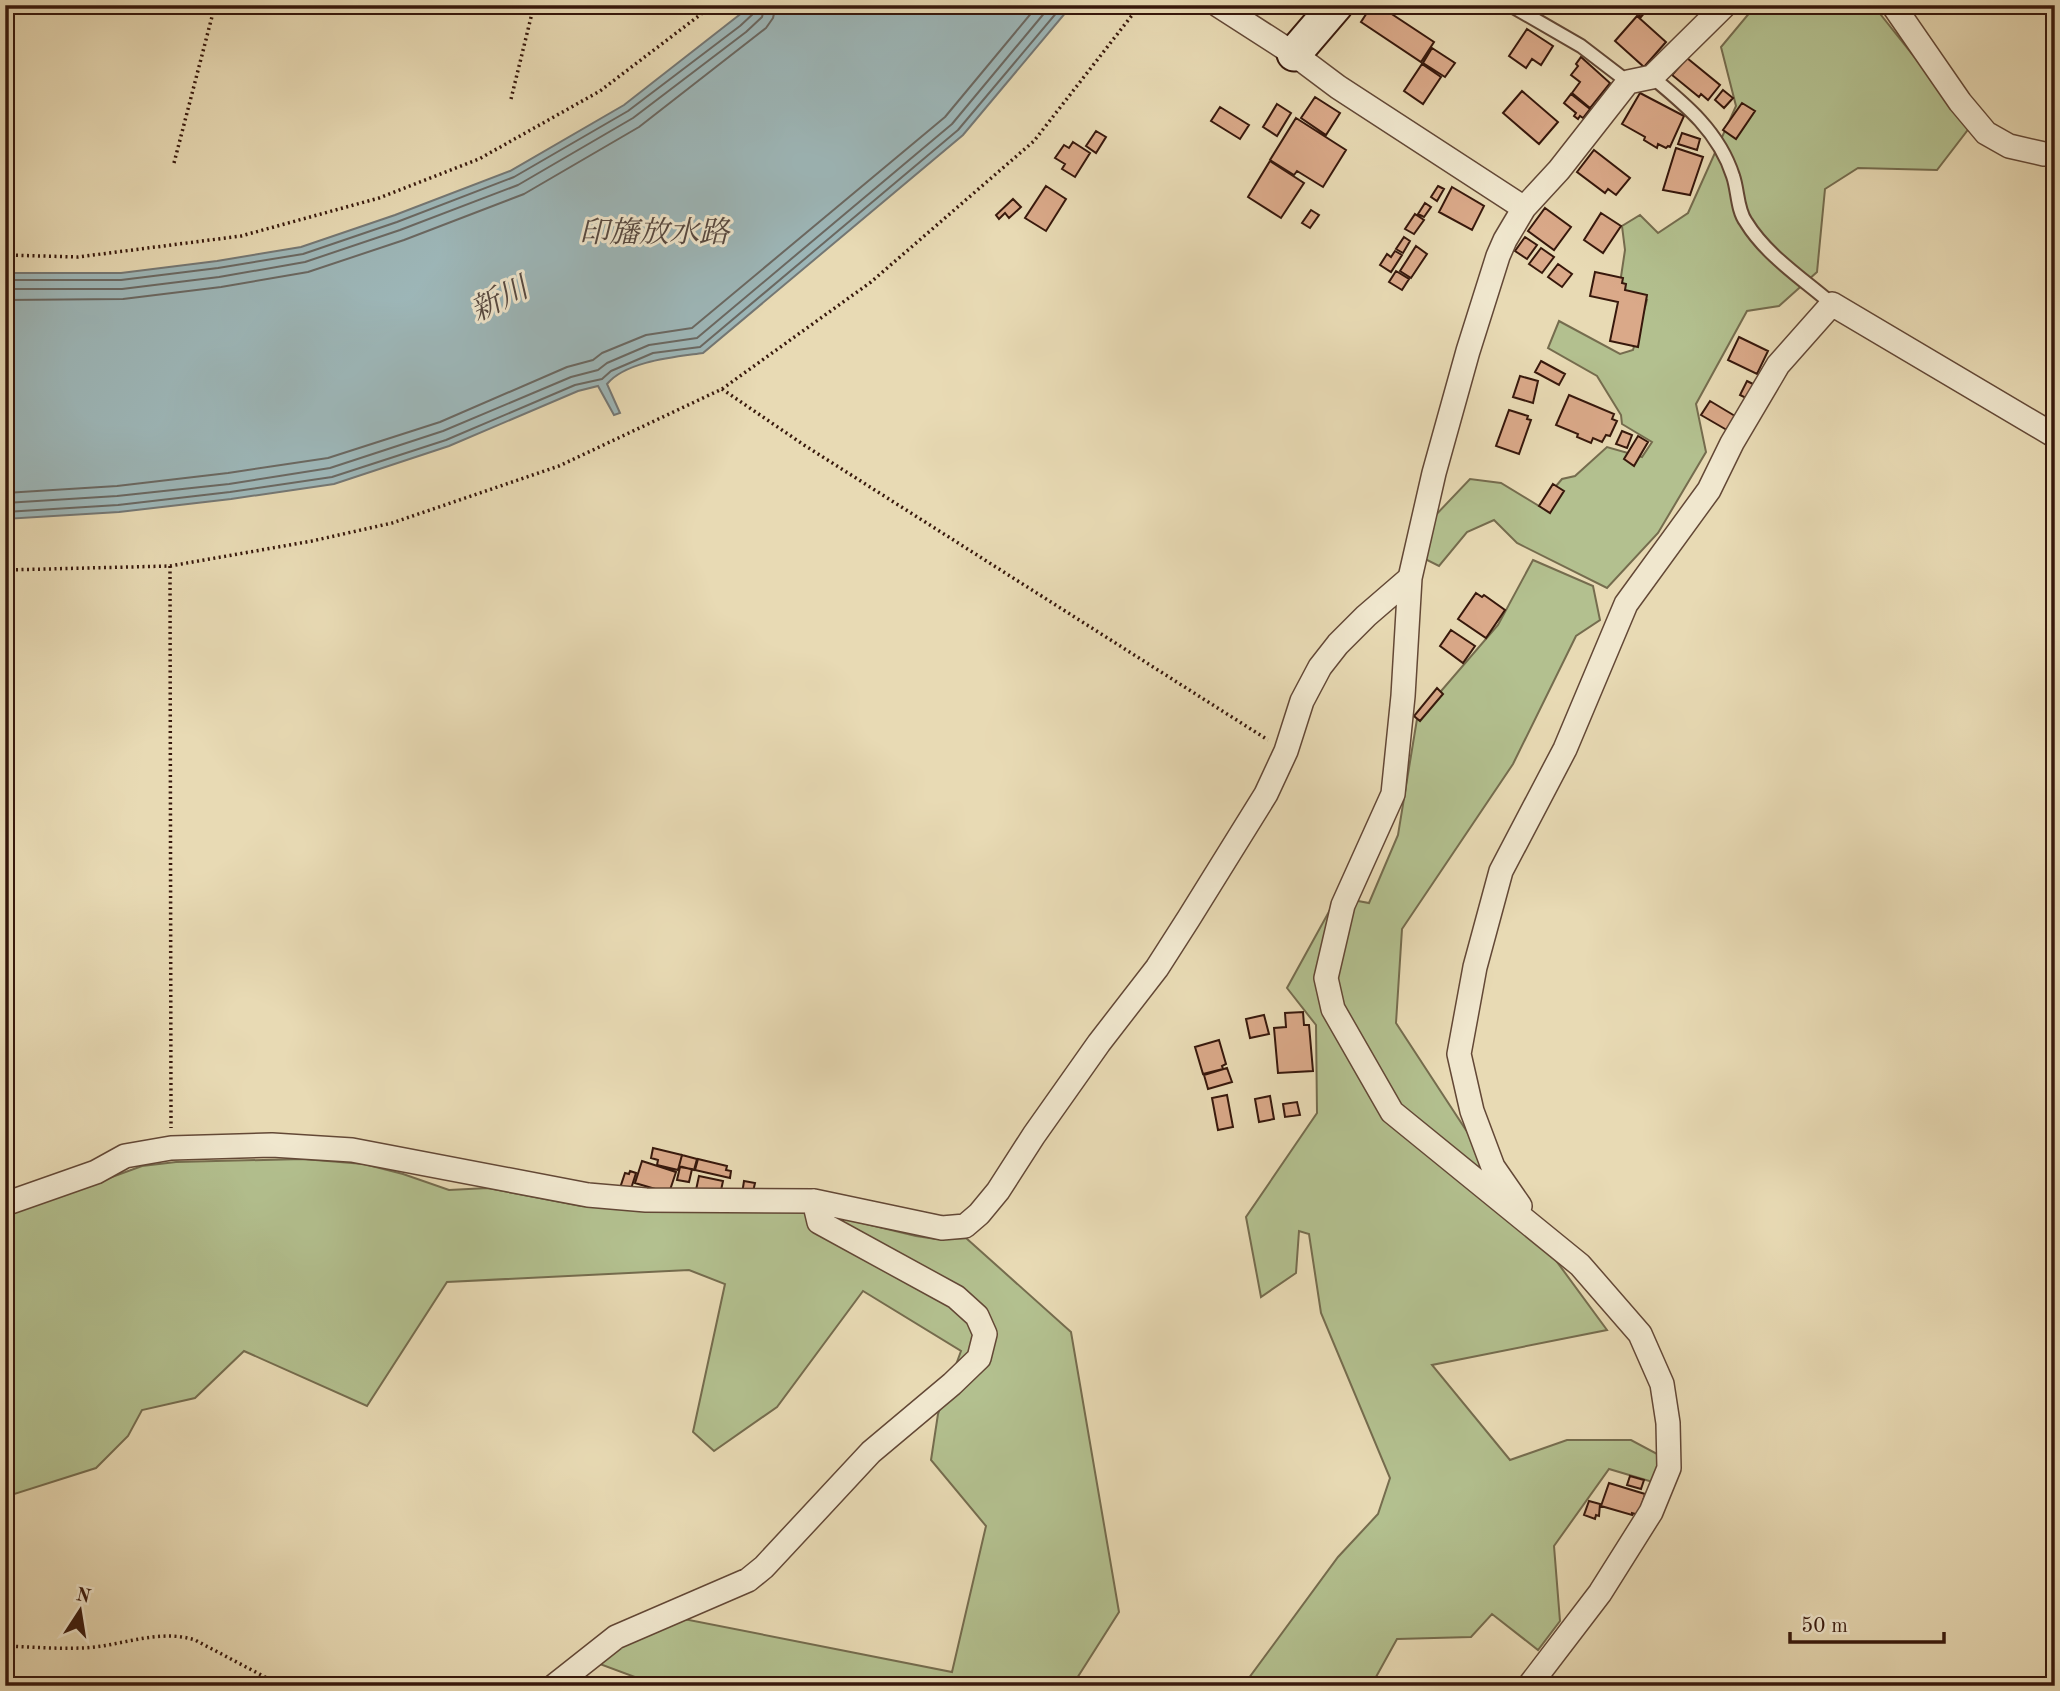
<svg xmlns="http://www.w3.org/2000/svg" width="2060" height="1691" font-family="'Old Standard TT','Noto Serif JP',serif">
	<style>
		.green { fill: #b3c08f; stroke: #756c4e; stroke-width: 2 }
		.water { fill: #9db7b9; stroke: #747774; stroke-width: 2 }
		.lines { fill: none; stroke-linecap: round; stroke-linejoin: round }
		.shore { stroke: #6a6862; stroke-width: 2 }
		.building { fill: #daa989; stroke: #37180c; stroke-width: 2 }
		.lane-casing { stroke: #634836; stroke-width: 16 }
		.street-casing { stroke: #634836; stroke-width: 26 }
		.secondary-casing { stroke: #37180c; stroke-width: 37 }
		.path { stroke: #37180c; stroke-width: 3.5; stroke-dasharray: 2 3.5; stroke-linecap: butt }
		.lane { stroke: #f0e7ce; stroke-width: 12 }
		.street { stroke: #f0e7ce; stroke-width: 23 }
		.secondary { stroke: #f0e7ce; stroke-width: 33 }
		.labels { text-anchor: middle; stroke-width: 6; stroke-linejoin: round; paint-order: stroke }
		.water-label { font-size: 30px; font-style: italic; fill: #564840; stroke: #f0e7ce }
	</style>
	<rect width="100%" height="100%" fill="#e8dab4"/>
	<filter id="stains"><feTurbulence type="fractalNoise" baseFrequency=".00286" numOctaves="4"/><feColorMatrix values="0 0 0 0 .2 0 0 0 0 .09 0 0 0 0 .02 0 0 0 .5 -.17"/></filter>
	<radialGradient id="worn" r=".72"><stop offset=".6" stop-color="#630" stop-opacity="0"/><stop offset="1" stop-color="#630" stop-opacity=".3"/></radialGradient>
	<!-- green -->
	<path class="green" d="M1756,5H1873L1970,127L1937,170L1858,168L1825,189L1817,272L1779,306L1747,311L1696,404L1706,452L1658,533L1607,588L1517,543L1494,520L1467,532L1439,566L1423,558L1431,520L1470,479L1501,483L1539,506L1562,479L1575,476L1607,447L1642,457L1652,442L1622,424L1621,415L1597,376L1548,348L1559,321L1620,354L1633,350L1647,300L1619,290L1625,250L1622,226L1640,215L1658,233L1688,213L1736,106L1721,47Z
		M1533,560L1593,586L1600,620L1576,636L1513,764L1402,929L1396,1023L1513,1202L1607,1330L1432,1365L1510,1460L1567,1440H1631L1661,1456L1656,1483L1609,1469L1554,1546L1560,1621L1538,1650L1492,1614L1471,1637L1397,1639L1371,1686H1243L1338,1557L1378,1514L1390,1478L1321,1313L1309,1234L1299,1231L1296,1273L1261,1297L1246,1217L1317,1113L1316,1025L1287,988L1337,897L1369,903L1398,835L1417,719L1498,625Z
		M303,1159L364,1164L403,1174L449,1190L488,1188L581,1206L657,1210L766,1208L833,1216L916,1236L936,1239L966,1238L1071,1332L1119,1612L1072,1686H659L597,1663L620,1646L684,1619L952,1672L986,1526L931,1460L938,1414L961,1351L863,1291L777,1407L714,1451L693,1432L725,1284L689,1270L447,1282L367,1406L244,1351L195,1398L142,1410L128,1436L96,1468L5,1497V1216L142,1166L176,1162Z"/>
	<!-- water -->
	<path class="water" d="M752,5H1072L963,135L703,353C675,357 626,361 607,384L620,413L614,415L598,386L578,391L449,446L334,484L231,499L119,512L5,519V273H121L217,261L301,247L395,215L510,171L624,105Z"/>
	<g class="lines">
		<!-- shore -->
		<path class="shore" d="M5,280H121L218,268L303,254L397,222L514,177L628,111L740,26L754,13L756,5
			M5,289H122L219,277L305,262L400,230L518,185L633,118L746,32L762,17L765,5
			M5,300L123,299L221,287L308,272L404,240L524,194L639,127L766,28L773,18L776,5
			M5,493L117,486L228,473L328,458L440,422L567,367L593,360L602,353L646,335L692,328L945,117L1038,5
			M5,503L117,496L229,484L330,468L443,431L571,377L598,370L607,363L649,345L697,338L952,124L1051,5
			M5,512L118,505L230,492L332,477L446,440L575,385L602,379L611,371L653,353L700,347L958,130L1063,5"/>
	</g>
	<!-- building -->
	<path class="building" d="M1372,5H1378L1434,42L1421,62L1361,22Z
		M1633,5H1651L1641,17L1631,7Z
		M1637,16L1666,42L1644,67L1615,41Z
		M1527,29L1553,46L1541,65L1532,59L1526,68L1509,56Z
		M1432,48L1455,63L1445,77L1423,63Z
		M1581,57L1610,83L1590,108L1572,93L1580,82L1571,75L1578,66L1576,64Z
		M1687,58L1720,85L1708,100L1701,94L1699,97L1672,75Z
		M1422,64L1441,77L1423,104L1404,91Z
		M1723,90L1733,98L1724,108L1715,100Z
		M1522,91L1558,122L1539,144L1503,113Z
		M1640,93L1684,116L1670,147L1668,146L1666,148L1658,144L1657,148L1644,140L1645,137L1622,124Z
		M1571,94L1590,109L1583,118L1580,116L1578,119L1574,116L1576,113L1564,103Z
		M1315,97L1340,113L1326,135L1301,118Z
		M1742,103L1755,111L1736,139L1723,130Z
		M1277,104L1291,113L1277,136L1263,127Z
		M1220,107L1249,125L1240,139L1211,121Z
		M1296,118L1346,150L1323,187L1297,171L1294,175L1270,160Z
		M1096,131L1106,137L1096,153L1086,146Z
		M1682,133L1700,139L1697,150L1678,144Z
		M1073,142L1090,153L1075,177L1062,169L1065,164L1055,158L1064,145L1069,148Z
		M1676,148L1703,157L1690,195L1663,190Z
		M1594,150L1630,178L1616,195L1608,189L1605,193L1577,172Z
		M1270,161L1304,183L1281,218L1248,197Z
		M1046,186L1066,199L1046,231L1025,218Z
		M1438,186L1444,189L1437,201L1431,197Z
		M1452,187L1484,206L1472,230L1439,212Z
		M1013,199L1021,207L1009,218L1005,213L999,219L996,215Z
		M1425,203L1431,207L1424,217L1418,214Z
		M1545,208L1571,227L1554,250L1528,231Z
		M1311,210L1319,215L1310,228L1302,223Z
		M1601,213L1621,226L1603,253L1584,240Z
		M1415,214L1424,220L1414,234L1405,229Z
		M1404,237L1410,241L1403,253L1396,249Z
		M1525,237L1537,245L1527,259L1515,251Z
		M1416,246L1427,254L1411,278L1400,271Z
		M1541,248L1554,257L1542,273L1529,264Z
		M1395,251L1402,255L1391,272L1380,265L1387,254L1391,257Z
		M1558,264L1572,274L1562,287L1548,277Z
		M1396,271L1409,279L1402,290L1389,282Z
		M1595,272L1623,278L1622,283L1626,284L1625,290L1647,295L1638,347L1610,341L1618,302L1590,296Z
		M1739,337L1768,351L1757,374L1728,360Z
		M1541,361L1565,374L1559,385L1535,372Z
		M1520,376L1538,381L1533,403L1513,397Z
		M1747,381L1755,385L1748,399L1740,395Z
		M1569,395L1614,414L1612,419L1617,421L1610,436L1606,435L1602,442L1593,438L1591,443L1577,437L1578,434L1556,425Z
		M1710,401L1740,419L1732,433L1701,415Z
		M1509,410L1528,416L1527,419L1531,420L1519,454L1496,446Z
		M1622,431L1632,435L1627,448L1616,444Z
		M1638,436L1648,442L1634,466L1624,459Z
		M1553,484L1564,491L1550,513L1539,506Z
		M1476,593L1482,597L1484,595L1505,610L1486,638L1458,619Z
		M1451,630L1475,646L1463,663L1440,646Z
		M1437,688L1443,694L1420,721L1414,716Z
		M1303,1012L1304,1025H1309L1313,1071L1278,1073L1274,1028L1286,1027L1285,1013Z
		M1264,1015L1269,1034L1250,1038L1246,1019Z
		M1219,1040L1226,1064L1222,1066L1223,1069L1203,1074L1195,1047Z
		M1227,1068L1232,1082L1208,1089L1204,1075Z
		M1227,1095L1233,1127L1218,1130L1212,1098Z
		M1270,1096L1274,1119L1259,1122L1255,1099Z
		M1297,1102L1300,1115L1285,1117L1283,1104Z
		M653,1148L682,1155L678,1170L657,1165L658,1160L651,1158Z
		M682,1155L697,1159L694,1170L679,1166Z
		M698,1159L727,1166L726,1170L731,1171L730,1178L695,1170Z
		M642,1161L676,1172L669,1193L635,1183Z
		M680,1167L692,1169L689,1182L677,1180Z
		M630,1171L636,1173L630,1192L620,1188L625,1173L629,1174Z
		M699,1176L723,1181L720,1195L696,1190Z
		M744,1181L755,1183L752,1196L742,1194Z
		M1630,1476L1644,1480L1641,1489L1627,1485Z
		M1609,1483L1645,1494L1639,1515L1632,1513V1515L1601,1506Z
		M1589,1501L1600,1504L1599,1516L1596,1515L1595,1519L1584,1515Z"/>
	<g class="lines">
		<!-- lane casing -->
		<g class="lane-casing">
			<path id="lane" d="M1510,5L1581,46L1628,82
				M1652,77C1686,105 1719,132 1733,176C1738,190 1737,210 1746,222C1766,255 1803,279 1832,304"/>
		</g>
		<!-- street casing -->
		<g class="street-casing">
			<path id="street" d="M1218,5L1294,54L1338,87L1524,208L1505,240L1498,256L1468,351L1434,473L1410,578L1403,696L1393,794L1343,905L1326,978L1333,1009L1392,1112L1580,1265L1640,1334L1662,1384L1668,1423L1669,1468L1651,1512L1600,1593L1529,1686
				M1893,5L1960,102L1986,133L2009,146L2044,154H2055
				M1524,208L1559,170L1628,82L1652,77L1725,5
				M5,1204L96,1172L125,1156L171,1148L272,1145L352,1150L588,1195L646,1200L814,1201L942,1228L965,1226L979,1214L998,1191L1034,1135L1099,1043L1157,968L1189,918L1266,794L1286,751L1302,701L1320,667L1338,644L1366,616L1410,578
				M1520,1206L1493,1167L1472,1111L1459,1054L1475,967L1501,871L1565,749L1626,604L1709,490L1732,443L1778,365L1832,304L2055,436
				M554,1686L616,1637L748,1580L764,1567L871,1452L952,1384L979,1358L985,1334L977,1316L956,1297L819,1222L814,1201"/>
		</g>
		<!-- secondary casing -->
		<g class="secondary-casing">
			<path id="secondary" d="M1294,54L1336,5"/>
		</g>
		<!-- path -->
		<path class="path" d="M511,99L534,5
			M174,163L215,5
			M5,255L78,257L241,236L379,198L479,159L600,91L713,5
			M722,389L804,445L1268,740
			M170,566L171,1128
			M5,570L170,566L312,541L392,523L559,466L722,389L871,282L1034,141L1140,5
			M5,1646C31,1647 56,1649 82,1648C119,1647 158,1628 195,1640L282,1686"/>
		<!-- lane -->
		<use href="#lane" class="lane"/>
		<!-- street -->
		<use href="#street" class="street"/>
		<!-- secondary -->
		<use href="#secondary" class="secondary"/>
	</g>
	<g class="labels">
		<!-- water labels -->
		<g class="water-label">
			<text x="654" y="242">印旛放水路</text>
			<text transform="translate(499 299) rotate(-27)" y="10">新川</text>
		</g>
	</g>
	<!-- margin -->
	<rect width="2060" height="1691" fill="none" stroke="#e8dab4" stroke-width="28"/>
	<rect x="7" y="7" width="2046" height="1677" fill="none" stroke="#37180c" stroke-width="3.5"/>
	<rect x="14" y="14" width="2032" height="1663" fill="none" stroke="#37180c" stroke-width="2"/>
	<!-- north arrow -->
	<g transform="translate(80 1611) rotate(12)" stroke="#f0e7ce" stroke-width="5" paint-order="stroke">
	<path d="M0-5L12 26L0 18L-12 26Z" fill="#37180c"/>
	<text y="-10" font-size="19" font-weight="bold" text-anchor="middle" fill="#37180c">N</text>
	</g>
	<!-- scale -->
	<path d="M1790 1632v10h154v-10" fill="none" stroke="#37180c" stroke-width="3.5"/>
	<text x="1801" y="1632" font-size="21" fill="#37180c" stroke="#f0e7ce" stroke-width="5" paint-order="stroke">50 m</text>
	<rect width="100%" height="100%" filter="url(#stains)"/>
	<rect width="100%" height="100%" fill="url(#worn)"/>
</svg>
